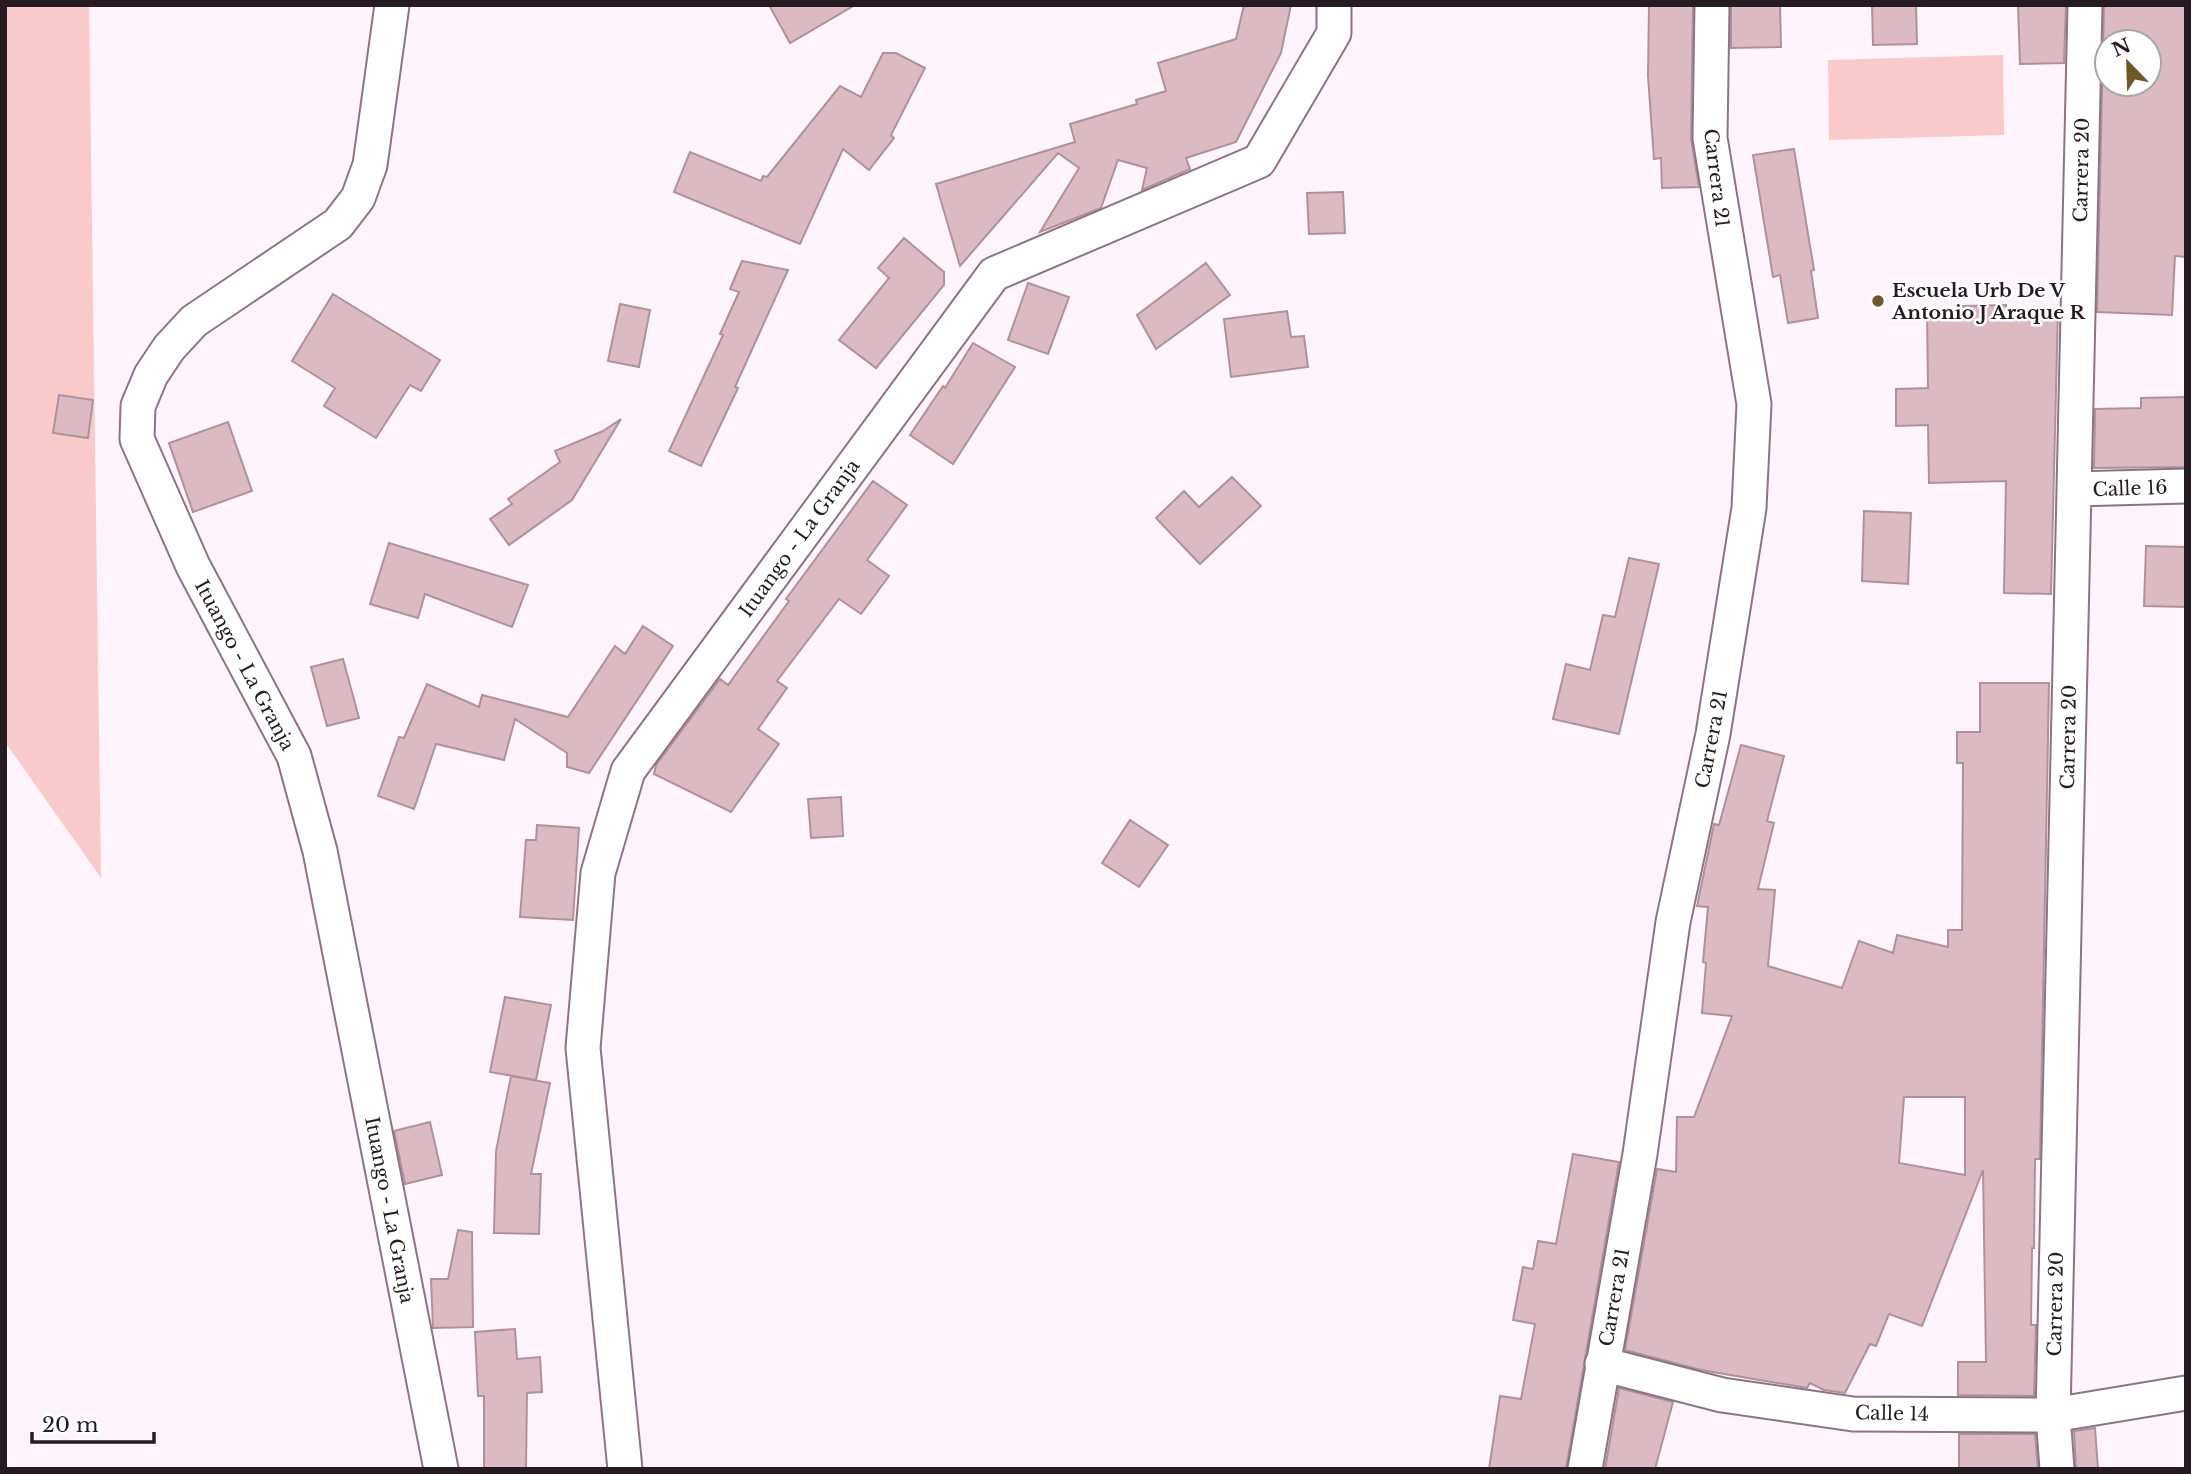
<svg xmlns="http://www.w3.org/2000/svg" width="2191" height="1474" font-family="'Libre Baskerville',serif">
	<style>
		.green { fill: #f9cac9 }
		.building { fill: #dbbac4; stroke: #b0919b; stroke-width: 2; fill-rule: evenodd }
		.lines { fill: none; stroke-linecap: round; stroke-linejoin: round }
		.street-casing { stroke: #8c7486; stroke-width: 37 }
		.street { stroke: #fff; stroke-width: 33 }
		.poi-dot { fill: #6e5828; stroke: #fff; stroke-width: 2.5 }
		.labels { text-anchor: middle; stroke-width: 5; stroke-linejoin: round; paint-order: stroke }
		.street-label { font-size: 19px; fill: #251c23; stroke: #fff }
		.poi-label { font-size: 19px; font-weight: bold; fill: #251c23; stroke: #fff; text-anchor: start }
	</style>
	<rect width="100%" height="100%" fill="#fff4fb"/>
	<!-- green -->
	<path class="green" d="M5,5H89L101,878L5,742Z
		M2003,55L2004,135L1829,140L1828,60Z"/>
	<!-- building -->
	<path class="building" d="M769,5H855L790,43Z
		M1244,5H1291L1281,53L1236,142L1186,158L1190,169L1142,190L1147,168L1118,160L1101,208L1040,232L1079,168L1058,153L960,266L936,184L1075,142L1070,124L1137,104L1136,100L1166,91L1158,63L1236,39Z
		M1649,5H1693L1691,138L1699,187L1662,188L1661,158L1654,159L1648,76Z
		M1731,5H1780L1781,47L1731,48Z
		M1872,5H1916L1917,44L1873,45Z
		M2018,5H2066L2064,63L2020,64Z
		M2104,5H2186V257L2175,256L2172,315L2097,312ZM2107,42H2149V84H2107Z
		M883,53H896L925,68L891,135L894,138L869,170L843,149L800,244L674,192L690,152L761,181L763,176L767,177L840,86L861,97Z
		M1794,149L1814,270L1811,271L1818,318L1788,323L1780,275L1773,277L1753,155Z
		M1343,192L1345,233L1309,234L1307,193Z
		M904,238L944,272V285L876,368L839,340L889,278L878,268Z
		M742,261L788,270L735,387L738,388L701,466L669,451L723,335L720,334L739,292L730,289Z
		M1206,263L1230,295L1156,349L1137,315Z
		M1028,283L1069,297L1048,354L1008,340Z
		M333,294L440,360L421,391L410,385L376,438L324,406L335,388L292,361Z
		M620,304L650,310L639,367L608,361Z
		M2006,305V311L2058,309L2051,594L2004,593L2006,481L1929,483L1928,425L1896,426V389L1928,388L1927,311L1964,310L1963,306Z
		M1287,311L1291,337L1304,336L1308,367L1231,377L1224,319Z
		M973,343L1015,367L953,464L910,435L943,386L945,388Z
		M59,395L93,400L88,438L53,433Z
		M2186,397V467L2094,468L2095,409L2141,408V398Z
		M621,419L572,500L509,545L490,519L512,504L508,499L560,462L555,451L603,431Z
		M228,422L252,491L193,512L169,443Z
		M1232,477L1261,506L1200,564L1156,518L1184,491L1199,507Z
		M873,481L907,505L867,560L889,576L861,614L839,599L777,681L787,688L758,729L779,744L731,812L654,774L656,765L720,679L728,685L789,601L786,599Z
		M1864,511L1911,513L1908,584L1862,581Z
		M389,543L528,585L512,627L425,594L418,618L370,604Z
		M2146,546L2186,547V607L2144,606Z
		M1629,558L1659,564L1619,734L1553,719L1566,664L1590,670L1603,615L1615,617Z
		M643,626L673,646L589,773L567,767V753L515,719L504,760L436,744L414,809L378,796L399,737L404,738L427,684L479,707L482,695L568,717L615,646L625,654Z
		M343,659L359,718L327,726L311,667Z
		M1980,683H2049L2040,1159H2035L2034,1248H2032L2031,1325H2036L2034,1396L1958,1395V1362H1986L1983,1170L1922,1326L1889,1314L1876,1346L1870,1344L1845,1393L1824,1390L1810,1383L1807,1388L1701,1370L1625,1350L1657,1169L1676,1172L1677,1117H1694L1732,1016L1702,1013L1706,963L1703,962L1708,907L1697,906L1714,824L1719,825L1741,745L1784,756L1767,821L1774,823L1758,889L1775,890L1768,966L1842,988L1859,941L1893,953L1897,935L1948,947V930H1962L1963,763H1957V732H1980ZM1904,1097H1965V1175L1899,1163Z
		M841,797L843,836L811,838L808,799Z
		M1130,820L1168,845L1139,887L1102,863Z
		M537,825L579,828L573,920L520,917L526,840H536Z
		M505,997L551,1005L536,1080L490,1072Z
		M511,1076L550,1083L531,1174H541L539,1234L494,1233L496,1151Z
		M430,1122L442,1175L405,1184L394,1131Z
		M1573,1154L1619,1162L1566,1469H1489L1500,1396L1521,1399L1535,1324L1513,1320L1523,1267L1533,1269L1538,1241L1556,1244Z
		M458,1230L472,1232L473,1327L433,1328L431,1279H448Z
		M515,1329L517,1359L540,1357L542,1392L527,1393L526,1469H484V1396H478L475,1332Z
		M1619,1388L1673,1402L1655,1469H1605Z
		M2095,1428L2098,1469H2076L2074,1431Z
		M1959,1434H2035L2038,1469H1959Z"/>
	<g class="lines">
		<!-- street casing -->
		<g class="street-casing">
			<path id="street" d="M392,5L370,165L358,198L338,224L194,321L169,348L151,375L138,406L137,439L193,566L294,756L320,851L441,1469
				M2074,489L2186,486
				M1602,1364L1722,1395L1853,1414L2053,1415L2186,1393
				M625,1469L583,1048L598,873L628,771L994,274L1259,161L1334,33V5
				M1585,1469L1640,1154L1673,922L1713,734L1749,508L1754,404L1710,138L1712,5
				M2057,1469L2053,1415L2085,5"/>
		</g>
		<!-- street -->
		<use href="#street" class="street"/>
	</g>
	<!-- markers -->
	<circle class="poi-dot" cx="1878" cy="301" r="7"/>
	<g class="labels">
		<!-- street labels -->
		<g class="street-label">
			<text transform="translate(2081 170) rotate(-89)" y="7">Carrera 20</text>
			<text transform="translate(1717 178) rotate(83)" y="7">Carrera 21</text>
			<text transform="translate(2130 488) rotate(-2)" y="7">Calle 16</text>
			<text transform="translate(799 538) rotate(-54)" y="7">Ituango - La Granja</text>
			<text transform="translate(245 665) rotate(62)" y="7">Ituango - La Granja</text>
			<text transform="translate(2068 737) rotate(-89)" y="7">Carrera 20</text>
			<text transform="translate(1711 739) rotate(-79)" y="7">Carrera 21</text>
			<text transform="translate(390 1210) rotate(79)" y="7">Ituango - La Granja</text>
			<text transform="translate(1614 1297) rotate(-80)" y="7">Carrera 21</text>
			<text transform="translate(2055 1304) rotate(-89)" y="7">Carrera 20</text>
			<text transform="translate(1892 1413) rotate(1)" y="7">Calle 14</text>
		</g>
		<!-- poi labels -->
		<g class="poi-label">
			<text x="1892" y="297">Escuela Urb De V<tspan x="1892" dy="22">Antonio J Araque R</tspan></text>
		</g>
	</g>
	<!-- border -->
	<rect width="2191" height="1474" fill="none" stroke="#251c23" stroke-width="14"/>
	<!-- north arrow -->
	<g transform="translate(2128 63) rotate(337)"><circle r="33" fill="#ffffff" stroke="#a8a4a7" stroke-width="2"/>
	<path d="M0-5L12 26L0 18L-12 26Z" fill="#6e5828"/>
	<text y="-10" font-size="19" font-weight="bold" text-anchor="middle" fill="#251c23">N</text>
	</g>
	<!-- scale -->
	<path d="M32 1432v10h122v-10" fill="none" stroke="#251c23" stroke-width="3.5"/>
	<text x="42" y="1432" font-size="21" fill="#251c23" stroke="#ffffff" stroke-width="5" paint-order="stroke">20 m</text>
</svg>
